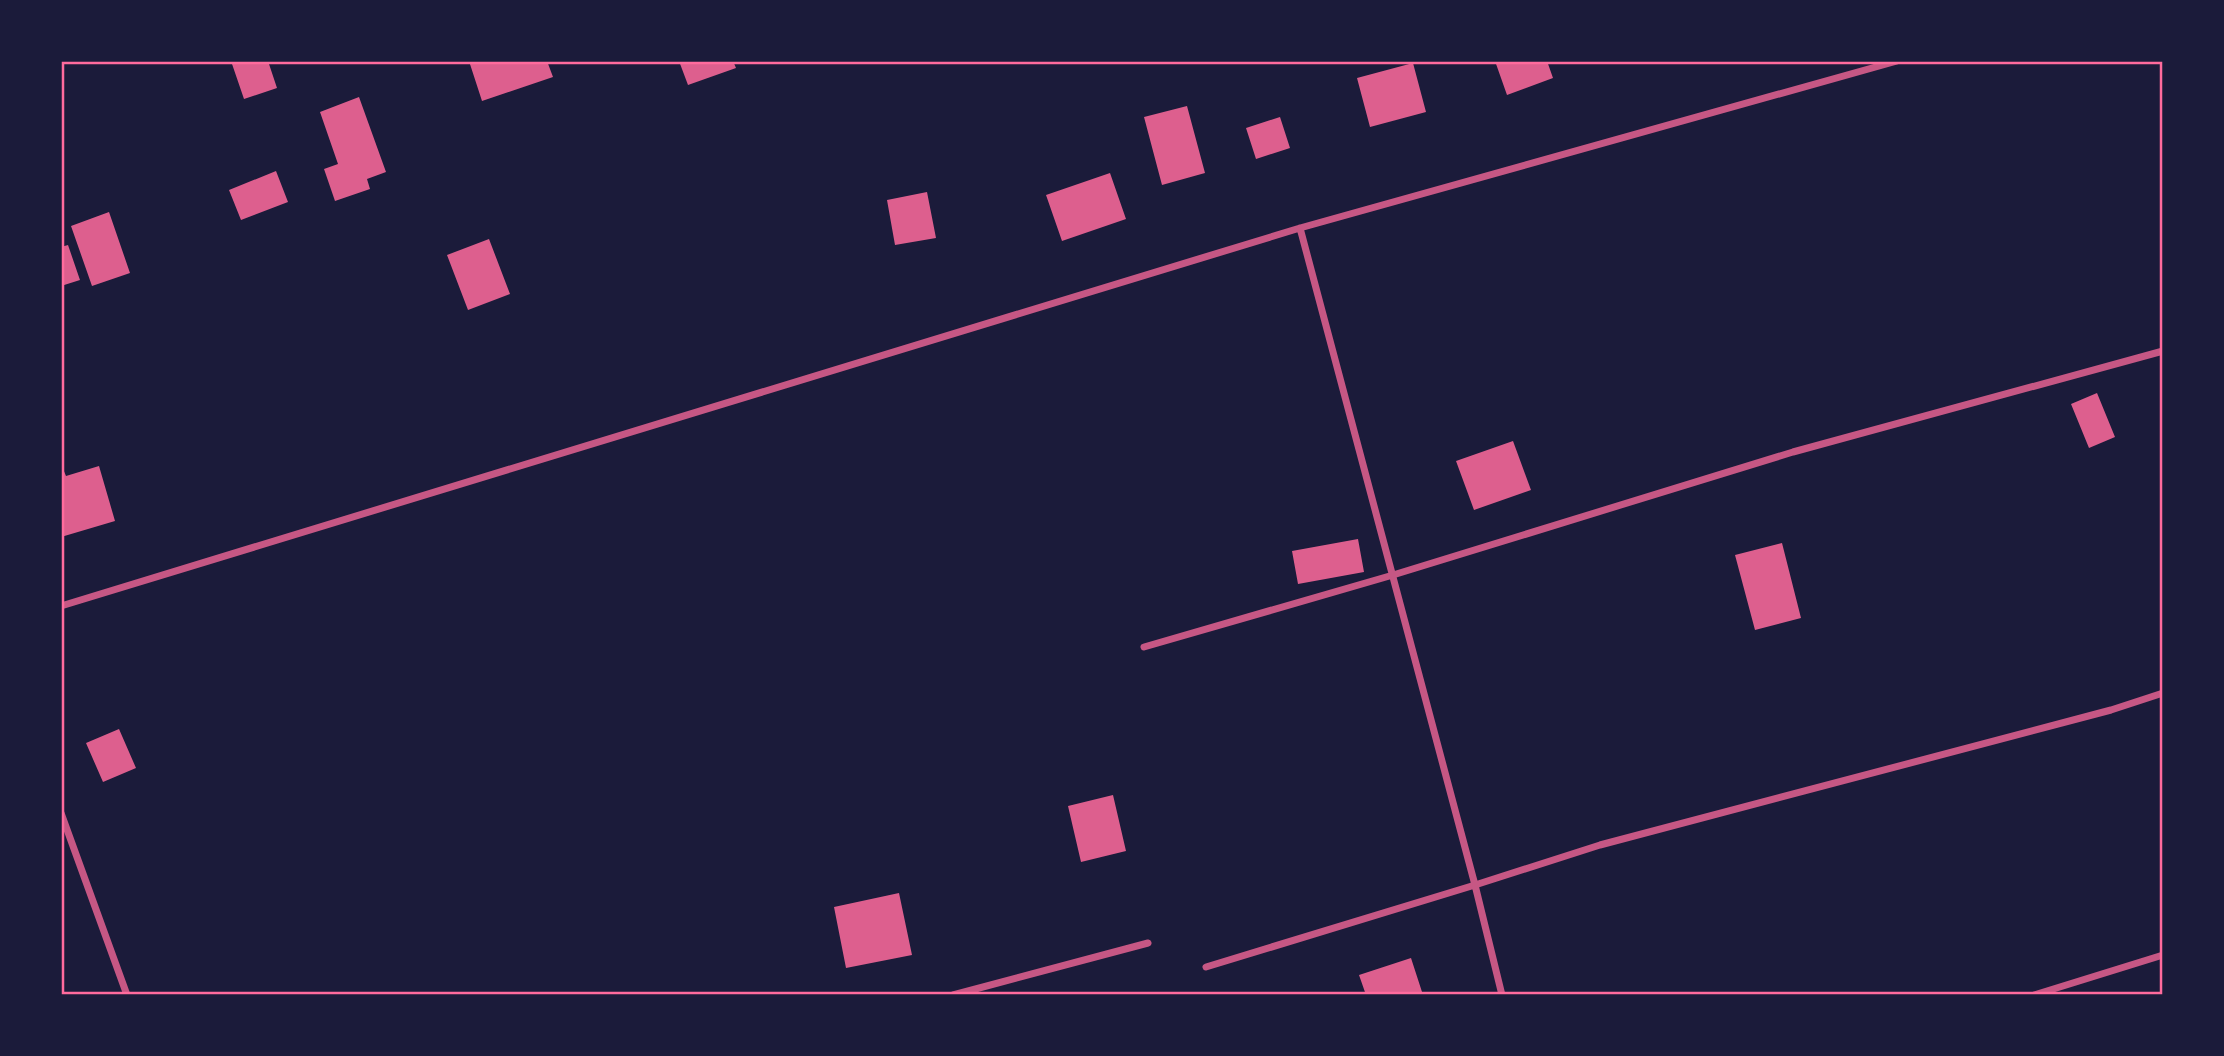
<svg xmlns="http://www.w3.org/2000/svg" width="2224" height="1056" font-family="'IBM Plex Sans',sans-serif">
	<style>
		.building { fill: #dd5f8e }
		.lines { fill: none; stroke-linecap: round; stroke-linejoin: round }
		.minor { stroke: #c65784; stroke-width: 7 }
		.neatline { fill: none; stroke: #ff6b9d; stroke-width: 2.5 }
	</style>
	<rect width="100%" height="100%" fill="#1b1b3a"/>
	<!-- building -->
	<path class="building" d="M231,61H268L277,88L244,99Z
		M469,61H547L553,77L482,101Z
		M679,61H733L736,68L688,85Z
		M1495,61H1547L1553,78L1507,95Z
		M1413,63L1426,112L1370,127L1357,78Z
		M359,97L386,172L367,179L370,189L335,201L324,169L338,164L320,112Z
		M1187,106L1205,173L1162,185L1144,117Z
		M1280,117L1290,148L1256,159L1246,128Z
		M276,171L288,202L241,220L229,190Z
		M1110,173L1126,219L1062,241L1046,195Z
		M927,192L936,238L895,245L887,200Z
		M109,212L130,273L92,286L71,226Z
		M489,239L510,294L468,310L447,255Z
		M68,245L80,280L61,286V247Z
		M2097,393L2115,437L2089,448L2071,404Z
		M1513,441L1531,490L1474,510L1456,461Z
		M61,464L66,476L99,466L115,521L61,537Z
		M1358,539L1364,572L1298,584L1292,551Z
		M1782,543L1801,618L1755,630L1735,555Z
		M119,729L136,768L103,782L86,743Z
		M1113,795L1126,851L1081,862L1068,806Z
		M899,893L912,955L846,968L834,907Z
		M1411,958L1423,995H1366L1359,975Z"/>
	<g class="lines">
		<!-- minor -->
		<path class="minor" d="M1300,228L1475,885L1502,995
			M61,606L1300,228L1897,61
			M1144,647L1393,575L1793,452L2163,351
			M61,813L127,995
			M1206,967L1475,885L1600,845L2111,710L2163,693
			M953,995L1148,943
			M2034,995L2163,955"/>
	</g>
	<!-- border -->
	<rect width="2224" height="1056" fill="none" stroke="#1b1b3a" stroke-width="126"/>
	<rect x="63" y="63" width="2098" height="930" class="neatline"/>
</svg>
